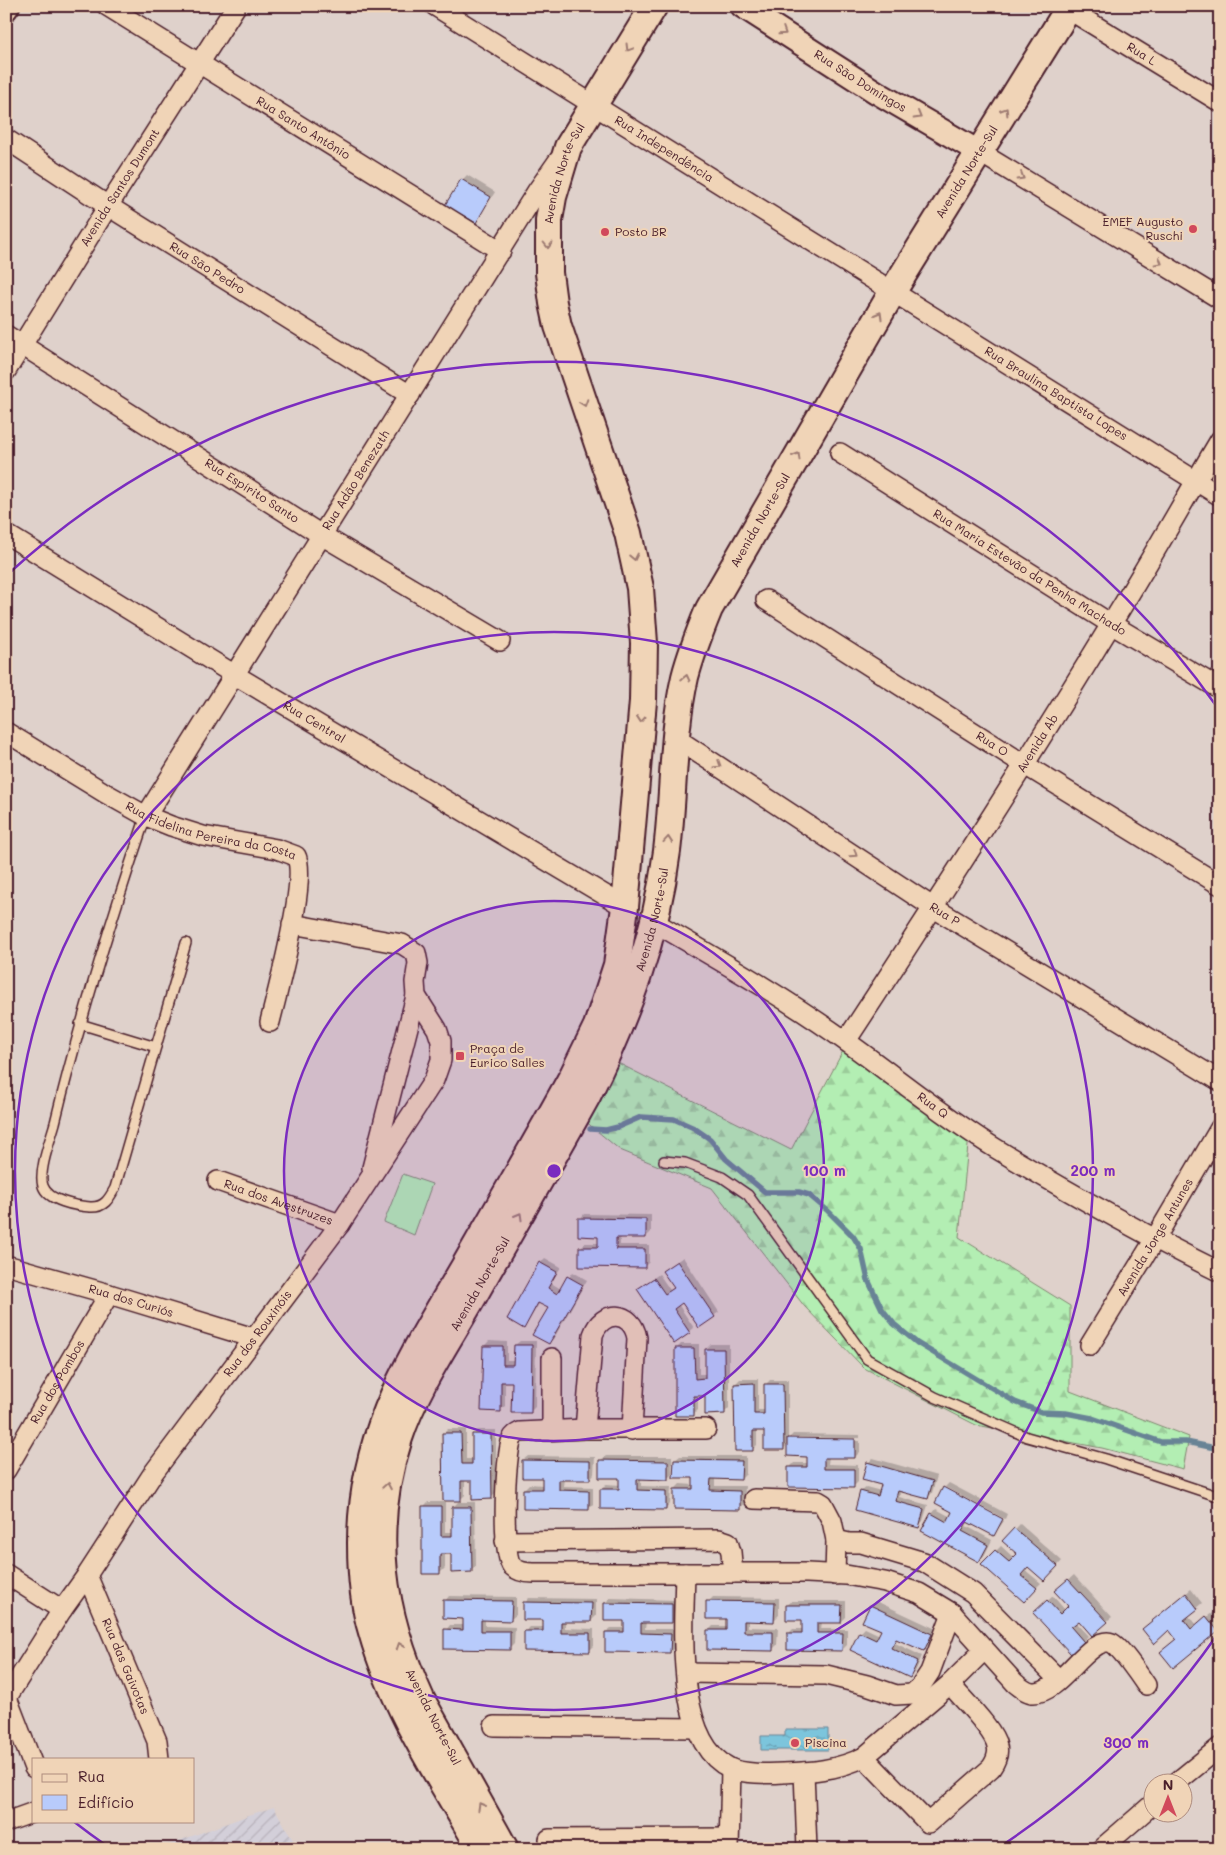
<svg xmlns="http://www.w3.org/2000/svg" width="1226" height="1855" font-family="Mali,sans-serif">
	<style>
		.industrial { fill: url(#industrial-furrows) }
		.forest { fill: url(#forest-firs); stroke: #7e866f }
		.garden { fill: #b3eeb3; stroke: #7e866f }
		.water { fill: url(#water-ripples); stroke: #688395 }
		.shadow { fill: #0003 }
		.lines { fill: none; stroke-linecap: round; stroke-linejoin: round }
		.stream { stroke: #688395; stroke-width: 5.5 }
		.building { fill: #b8cbfb; stroke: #4a1f2b }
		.service-casing { stroke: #4a1f2b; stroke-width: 12 }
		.minor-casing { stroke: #4a1f2b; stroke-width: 22 }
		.tertiary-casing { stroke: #4a1f2b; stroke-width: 26 }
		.secondary-casing { stroke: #4a1f2b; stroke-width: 30 }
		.service { stroke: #f0d4b7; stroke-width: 9 }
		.minor { stroke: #f0d4b7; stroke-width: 19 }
		.tertiary { stroke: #f0d4b7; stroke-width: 22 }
		.secondary { stroke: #f0d4b7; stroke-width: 26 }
		.oneway { stroke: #9d7a71 }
		.ring { fill: none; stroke: #7b2cbf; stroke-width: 2.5 }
		.poi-dot { fill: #d1495b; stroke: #f0d4b7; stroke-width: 2 }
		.labels { text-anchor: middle; stroke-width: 4; stroke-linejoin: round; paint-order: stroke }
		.street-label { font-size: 12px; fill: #4a1f2b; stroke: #f0d4b7 }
		.poi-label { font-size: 12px; fill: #4a1f2b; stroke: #f0d4b7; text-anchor: start }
		.centre { fill: #7b2cbf; stroke: #f0d4b7; stroke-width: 2.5 }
		.ring-label { font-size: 15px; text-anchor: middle; font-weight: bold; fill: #7b2cbf; stroke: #f0d4b7; stroke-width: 4; stroke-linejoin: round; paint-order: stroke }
	</style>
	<defs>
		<pattern id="industrial-furrows" width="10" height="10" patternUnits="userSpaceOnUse" patternTransform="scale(1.25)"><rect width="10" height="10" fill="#d3cfd9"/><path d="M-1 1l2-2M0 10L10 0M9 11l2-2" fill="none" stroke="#b7b1ba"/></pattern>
		<pattern id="forest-firs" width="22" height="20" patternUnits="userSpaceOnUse" patternTransform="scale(1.25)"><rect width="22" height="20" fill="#b3eeb3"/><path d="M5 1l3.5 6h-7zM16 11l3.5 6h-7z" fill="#9bcc9a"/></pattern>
		<pattern id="water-ripples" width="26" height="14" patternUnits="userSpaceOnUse" patternTransform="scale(1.25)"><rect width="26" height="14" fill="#7cc5dc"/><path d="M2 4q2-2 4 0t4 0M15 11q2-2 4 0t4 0" fill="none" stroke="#689fb3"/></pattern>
	</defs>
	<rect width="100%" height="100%" fill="#dfd1cb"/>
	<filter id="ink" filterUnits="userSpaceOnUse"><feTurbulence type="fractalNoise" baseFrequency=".02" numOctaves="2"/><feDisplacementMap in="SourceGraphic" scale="10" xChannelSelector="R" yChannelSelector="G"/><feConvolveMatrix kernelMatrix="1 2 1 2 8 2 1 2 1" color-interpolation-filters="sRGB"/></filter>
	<g filter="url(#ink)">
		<!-- industrial -->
		<path class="industrial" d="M274,1807L298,1849H157L249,1815Z"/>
		<!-- forest -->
		<path class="forest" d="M845,1047L970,1125L959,1237L1070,1306V1391L1189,1437L1183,1469L1102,1448L976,1425L864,1368L805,1307L712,1188L620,1150L585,1121L614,1061L791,1150Z"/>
		<!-- garden -->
		<path class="garden" d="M403,1174L432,1184L414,1235L384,1222Z"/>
		<!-- water -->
		<path class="water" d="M785,1729H828V1750H761V1736H785Z"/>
		<!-- shadow -->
		<path class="shadow" d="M467,175L495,192L480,216L475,221L462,180Z
			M584,1214L651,1215V1232L646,1237H620V1245H649V1262L644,1267L580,1248L585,1243H599V1235L580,1219Z
			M683,1257L719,1312L700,1326L683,1301L678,1304L694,1328L689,1332L644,1285L659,1274L670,1290L674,1287L669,1267Z
			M545,1258L561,1267L551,1283L561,1289L573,1272L587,1280L554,1338L549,1343V1308L540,1302L528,1322L523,1327L540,1263Z
			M489,1341L507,1342V1360H515V1345L520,1341H536L535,1407L530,1412L513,1381H505V1406L500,1410L484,1346Z
			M681,1344H699V1374H707L706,1349L711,1344H729V1408L724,1413L706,1395H698V1410L693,1415L676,1349Z
			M740,1379H758V1410H766L765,1385L770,1380H788V1439L793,1434L860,1435V1438L791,1437V1439L860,1441V1452L855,1457H829L828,1464L858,1465V1482L853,1487L789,1468L794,1463H808V1455L788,1444L783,1449L765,1430H757V1445L752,1450L735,1384Z
			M448,1429H466V1459H474L473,1435L478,1430H496V1493L491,1498L473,1480H465V1495L460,1500H445V1532H453V1507L458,1502H475L476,1566L471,1571L453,1553H445V1568L440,1573L423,1507L428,1502H444L443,1434Z
			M528,1456L595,1457L594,1474L590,1479H564L563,1486L593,1487V1504L588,1509L524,1489L529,1484L543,1485V1477L523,1460Z
			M606,1456H672V1474L667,1479L641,1478V1486L671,1487L670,1504L666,1509L602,1489L606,1484L621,1485V1477L601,1460Z
			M680,1456H746V1474L741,1479L715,1478V1486H745L744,1504L739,1508L675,1489L680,1484L694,1485L695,1477L675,1460Z
			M873,1458L937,1476L932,1493L927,1498L901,1491L899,1497L928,1505L923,1521L918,1526L861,1491L866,1487L881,1491L883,1484L868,1463Z
			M949,1483L1007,1514L1005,1519L945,1487Z
			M944,1489L1004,1521L994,1534L969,1521L966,1526L992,1540L984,1556L979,1560L932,1514L936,1509L951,1517L954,1512Z
			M1020,1524L1062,1561L1044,1580L1029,1565L1025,1570L1041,1583L1024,1600L983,1564L1001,1546L1014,1558L1018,1554L1004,1541Z
			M1074,1575L1112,1617L1107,1621L1079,1619L1075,1622L1088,1636L1071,1652L1040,1608L1053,1596L1065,1610L1070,1606L1056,1591Z
			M1191,1589L1202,1603L1188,1615L1196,1625L1212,1613L1220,1623V1627L1217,1630L1161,1652L1177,1638L1170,1628L1149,1625Z
			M449,1596L516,1597V1615L511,1619H485V1626L515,1627L514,1644L509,1649L446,1630L450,1625H464V1618L445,1601Z
			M713,1597L779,1598V1615L774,1620H748V1627L778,1628L777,1645L772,1650L708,1631L713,1626H727V1618L708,1602Z
			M529,1598L596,1599V1616L591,1621H565V1628L594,1629V1646L589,1651L525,1632L530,1627H544V1619L525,1603Z
			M610,1598L676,1600V1617L671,1622H646L645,1629H675V1647L670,1652L606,1632L611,1628H625V1620L605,1603Z
			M792,1601H846V1617L841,1622H822L821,1629H847V1645L842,1650L788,1634L793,1629H803V1619L787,1605Z
			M876,1601L936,1629L928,1645L923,1650L898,1638L895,1643L922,1656L915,1672L910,1676L860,1633L865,1628L880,1635L882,1630L871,1606Z"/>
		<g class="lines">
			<!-- stream -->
			<path class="stream" d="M590,1129L606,1130L618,1127L641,1117L674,1119L694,1128L710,1139L726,1159L765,1192H799L809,1195L828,1211L853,1236L861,1249L868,1280L882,1309L894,1324L917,1343L1015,1402L1041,1412L1066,1413L1092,1418L1161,1442H1186L1220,1449"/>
		</g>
		<!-- building -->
		<path class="building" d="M461,179L491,197L476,223L445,205Z
			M578,1218L646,1219V1238H616V1249H645V1268L579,1267V1247H598V1237L578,1236Z
			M677,1261L715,1317L699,1328L682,1303L674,1309L690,1333L674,1344L637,1289L654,1278L665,1294L674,1288L662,1271Z
			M539,1262L557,1272L548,1288L557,1294L567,1276L583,1285L549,1344L532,1335L548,1308L538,1303L524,1329L507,1319Z
			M514,1345H532L531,1413H511L512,1382H501V1412L481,1411L483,1346H503V1365H513Z
			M675,1348H694L695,1379L705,1378V1349H724L725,1414L705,1415V1396H694V1416H675Z
			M754,1383V1414H764V1384H783L784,1450H764V1431H753V1451H735L734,1384Z
			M442,1433H461L462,1464H472V1434H491L492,1499L472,1500V1481H461V1501H443Z
			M787,1438L855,1439V1458H824V1469H854V1488L788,1487V1467H807V1457L787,1456Z
			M522,1460L590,1461V1480H559V1490L589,1491V1510L523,1509V1489H542V1478H522Z
			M599,1460L668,1461V1480L637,1479V1490L666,1491V1510L600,1509V1489H619V1478H599Z
			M674,1460L742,1461L741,1480L711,1479L710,1490L740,1491V1510L674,1509V1489H693V1478H673Z
			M867,1462L933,1481L928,1499L898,1491L895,1501L924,1509L919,1528L855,1510L860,1491L878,1496L881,1485L862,1480Z
			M943,1487L1003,1519L994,1536L967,1522L962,1531L988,1545L979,1562L921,1531L931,1513L947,1522L952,1512L935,1503Z
			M422,1506H441V1536H452V1507H471L472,1572L451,1573V1554H440V1574H422Z
			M1014,1528L1058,1566L1044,1581L1028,1567L1021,1575L1037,1588L1024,1602L981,1564L995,1550L1009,1562L1017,1554L1002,1541Z
			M1068,1579L1108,1622L1092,1636L1079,1621L1071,1627L1084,1642L1071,1654L1033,1613L1047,1600L1060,1614L1068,1606L1054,1591Z
			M1186,1593L1198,1609L1184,1620L1191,1629L1206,1616L1218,1631L1173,1668L1160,1652L1176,1639L1169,1630L1154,1644L1142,1629Z
			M443,1600L512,1601L511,1621L481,1620V1631H510V1650L444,1649V1629L463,1630V1619L443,1618Z
			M706,1601L775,1602L774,1622L744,1621V1632H773V1651L707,1650V1630H726V1619H706Z
			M523,1602L592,1603L591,1622H561V1633H590V1652L524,1651V1631H543V1620H523Z
			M604,1603L672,1604V1623H641V1633L671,1634L670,1653L605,1652V1632H624V1621H604Z
			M786,1605H842L841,1623H817V1633H843L842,1651L787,1650V1633H802V1620H786Z
			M870,1605L932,1634L924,1651L896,1639L891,1648L918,1661L910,1678L850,1650L859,1632L876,1640L881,1630L862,1622Z"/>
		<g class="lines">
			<!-- service casing -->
			<g class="service-casing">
				<path id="service" d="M146,816C112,917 80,1019 55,1123C51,1138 38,1171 43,1186C48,1201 76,1206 90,1207C104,1208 109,1199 115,1188L186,943
					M80,1024L156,1047
					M664,1161L685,1163L722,1177L748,1195L867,1359L935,1397L1027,1437L1106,1459L1220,1497"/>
			</g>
			<!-- minor casing -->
			<g class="minor-casing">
				<g id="minor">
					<path id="s1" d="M107,6L501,251"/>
					<path id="s2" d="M435,6L1220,496"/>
					<path id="s3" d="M1063,6L1220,102"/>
					<path id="s4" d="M6,139L108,206L410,395"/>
					<path d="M979,152L1220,299"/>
					<path id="s5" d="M6,335L323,536L500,641"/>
					<path id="s6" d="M6,371L108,206L236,6"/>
					<path id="s7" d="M840,453L1111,624L1220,689"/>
					<path id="s8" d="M6,534L235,675L625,907"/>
					<path id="s9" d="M766,600L1025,765L1220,885"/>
					<path id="s10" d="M6,732L105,793L146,816L171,826L203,836L277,849L296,856C308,877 277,994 270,1022"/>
					<path id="s11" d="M677,739L934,908L1220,1081"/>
					<path id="s12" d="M146,816L537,191L558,161"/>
					<path id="s13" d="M654,922C719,960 786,998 847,1042C896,1077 943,1116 995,1148C1068,1192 1143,1234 1220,1272"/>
					<path id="s14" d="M846,1041C936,904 1025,766 1110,626C1148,565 1183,502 1220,440"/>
					<path d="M372,1168L416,996"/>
					<path id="s15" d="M218,1181L340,1224"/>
					<path id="s16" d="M6,1265L109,1294L254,1338"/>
					<path id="s17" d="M1090,1345L1155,1239L1220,1128"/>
					<path d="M585,1429L593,1335C602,1309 632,1310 637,1338L632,1430"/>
					<path d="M706,1429H585L520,1432C516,1434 514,1435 512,1439C505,1455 501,1553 512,1566C518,1572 526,1573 534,1573H807L846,1575L885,1582L919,1593L952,1613L1015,1683C1020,1687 1025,1692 1032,1693C1060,1696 1089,1634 1112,1643C1120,1647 1140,1676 1146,1685"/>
					<path d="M552,1430V1358"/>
					<path id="s18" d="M6,1470L109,1294"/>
					<path d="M754,1499L818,1501L823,1504L832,1521L836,1540"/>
					<path d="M505,1541L719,1539L728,1542L731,1552L733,1573"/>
					<path d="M685,1573C684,1624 674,1742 730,1768C742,1774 769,1774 783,1773C811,1772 838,1770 864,1757L950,1684L984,1650"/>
					<path d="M6,1574L62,1610"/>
					<path id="s19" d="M87,1575L157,1741L159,1759"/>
					<path d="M835,1575L836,1540L849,1543H861L924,1562L973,1593L1059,1680"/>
					<path d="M686,1673L826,1675L867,1685L896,1695L912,1694L920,1687L930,1672L952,1613"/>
					<path d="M7,1698L34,1768"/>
					<path id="s20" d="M6,1699L62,1610L87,1575L154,1472L340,1224L434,1080L441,1060V1041L437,1029L416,996L415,982L418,963L416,953L402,944L292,924"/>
					<path d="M494,1726L696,1728"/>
					<path d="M864,1757L928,1823L991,1768C996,1761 999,1754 997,1746C994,1729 961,1698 950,1684"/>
					<path d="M804,1772L807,1849"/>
					<path d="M1177,1782L1220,1747"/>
					<path d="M6,1822L34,1812"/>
					<path d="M549,1839L728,1838"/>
					<path d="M729,1849L731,1769"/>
					<path d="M1101,1849L1154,1803"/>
				</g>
			</g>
			<!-- tertiary casing -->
			<g class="tertiary-casing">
				<g id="tertiary">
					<path id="s21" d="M742,6L876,92L979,152"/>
					<path d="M6,9L8,6"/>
				</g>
			</g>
			<!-- secondary casing -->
			<g class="secondary-casing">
				<g id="secondary">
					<path id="s22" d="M481,1849C441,1779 394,1710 372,1632C363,1603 361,1573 361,1543C361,1432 411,1358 464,1267C500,1204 537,1141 572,1077L597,1026L617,965L625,907L643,701L644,643L640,588L628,533L558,326L553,303L549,273V220L553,197L568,147L654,6"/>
					<path id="s23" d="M505,1849L421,1699C381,1612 369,1530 399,1438C415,1389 448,1341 473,1297C511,1230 550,1163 587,1096C626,1018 656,939 667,851C674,794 672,734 685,677C691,654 700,631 709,609L893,291L1070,6"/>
				</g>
			</g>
			<!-- service -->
			<use href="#service" class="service"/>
			<!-- minor -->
			<use href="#minor" class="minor"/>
			<!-- tertiary -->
			<use href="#tertiary" class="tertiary"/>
			<!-- secondary -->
			<use href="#secondary" class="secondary"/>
		</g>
		<!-- one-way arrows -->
		<defs><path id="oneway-chevron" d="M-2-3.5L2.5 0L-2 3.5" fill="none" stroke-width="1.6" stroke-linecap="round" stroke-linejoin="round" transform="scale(1.25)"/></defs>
		<g class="oneway">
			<use href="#oneway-chevron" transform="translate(783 32) rotate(33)"/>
			<use href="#oneway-chevron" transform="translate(629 48) rotate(121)"/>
			<use href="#oneway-chevron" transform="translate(1005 111) rotate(-58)"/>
			<use href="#oneway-chevron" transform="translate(918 116) rotate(30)"/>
			<use href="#oneway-chevron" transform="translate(1021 177) rotate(31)"/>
			<use href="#oneway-chevron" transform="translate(548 245) rotate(90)"/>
			<use href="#oneway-chevron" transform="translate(1159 262) rotate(31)"/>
			<use href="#oneway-chevron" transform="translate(879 315) rotate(-60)"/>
			<use href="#oneway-chevron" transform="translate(584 403) rotate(71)"/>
			<use href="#oneway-chevron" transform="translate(797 456) rotate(-60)"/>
			<use href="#oneway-chevron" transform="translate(634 557) rotate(78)"/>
			<use href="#oneway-chevron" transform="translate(686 678) rotate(-77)"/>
			<use href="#oneway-chevron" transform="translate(641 719) rotate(95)"/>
			<use href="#oneway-chevron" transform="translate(718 765) rotate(33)"/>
			<use href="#oneway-chevron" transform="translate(668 840) rotate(-85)"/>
			<use href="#oneway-chevron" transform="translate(854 854) rotate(34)"/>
			<use href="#oneway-chevron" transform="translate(519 1216) rotate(-60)"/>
			<use href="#oneway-chevron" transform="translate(387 1486) rotate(-80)"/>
			<use href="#oneway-chevron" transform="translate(400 1646) rotate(-109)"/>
			<use href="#oneway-chevron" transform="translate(481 1806) rotate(-120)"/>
		</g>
	</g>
	<!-- distance rings -->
	<circle cx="554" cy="1171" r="270" fill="#7b2cbf" fill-opacity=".12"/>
	<g class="ring">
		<circle cx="554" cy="1171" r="270"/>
		<circle cx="554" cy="1171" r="539"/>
		<path d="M1217 1635A809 809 0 0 1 1001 1846M107 1846A809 809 0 0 1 73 1821M7 575A809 809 0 0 1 1217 707"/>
	</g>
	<!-- markers -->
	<g class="poi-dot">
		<circle cx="1193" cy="229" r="5"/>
		<circle cx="605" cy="232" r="5"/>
		<rect x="455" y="1051" width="10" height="10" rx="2.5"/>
		<circle cx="795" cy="1743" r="5"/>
	</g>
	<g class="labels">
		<!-- street labels -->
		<g class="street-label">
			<text dy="4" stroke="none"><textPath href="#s3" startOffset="92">Rua L</textPath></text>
			<text dy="4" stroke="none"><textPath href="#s21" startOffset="140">Rua São Domingos</textPath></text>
			<text dy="4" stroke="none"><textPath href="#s1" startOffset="231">Rua Santo Antônio</textPath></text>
			<text dy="4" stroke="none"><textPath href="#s2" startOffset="270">Rua Independência</textPath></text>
			<text dy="4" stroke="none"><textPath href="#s23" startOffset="1845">Avenida Norte-Sul</textPath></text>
			<text dy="4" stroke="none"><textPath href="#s22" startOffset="1781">Avenida Norte-Sul</textPath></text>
			<text dy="4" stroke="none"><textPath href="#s6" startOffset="216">Avenida Santos Dumont</textPath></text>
			<text dy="4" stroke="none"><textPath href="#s4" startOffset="239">Rua São Pedro</textPath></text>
			<text dy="4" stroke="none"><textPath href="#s2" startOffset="732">Rua Braulina Baptista Lopes</textPath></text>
			<text dy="4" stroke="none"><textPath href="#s12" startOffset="396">Rua Adão Benezath</textPath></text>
			<text dy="4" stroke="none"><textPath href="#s5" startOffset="291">Rua Espírito Santo</textPath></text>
			<text dy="4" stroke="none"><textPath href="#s23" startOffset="1440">Avenida Norte-Sul</textPath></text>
			<text dy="4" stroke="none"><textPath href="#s7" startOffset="224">Rua Maria Estevão da Penha Machado</textPath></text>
			<text dy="4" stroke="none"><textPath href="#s8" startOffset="361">Rua Central</textPath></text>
			<text dy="4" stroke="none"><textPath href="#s9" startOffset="268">Rua O</textPath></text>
			<text dy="4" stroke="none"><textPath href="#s14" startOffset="354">Avenida Ab</textPath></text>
			<text dy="4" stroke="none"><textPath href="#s10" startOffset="230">Rua Fidelina Pereira da Costa</textPath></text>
			<text dy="4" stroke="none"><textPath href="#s11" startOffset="320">Rua P</textPath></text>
			<text dy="4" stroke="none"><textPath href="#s23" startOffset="1020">Avenida Norte-Sul</textPath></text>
			<text dy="4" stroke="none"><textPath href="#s13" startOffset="334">Rua Q</textPath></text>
			<text dy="4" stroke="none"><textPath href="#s15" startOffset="64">Rua dos Avestruzes</textPath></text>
			<text dy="4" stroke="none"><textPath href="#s17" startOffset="126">Avenida Jorge Antunes</textPath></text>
			<text dy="4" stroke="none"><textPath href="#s23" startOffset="615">Avenida Norte-Sul</textPath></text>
			<text dy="4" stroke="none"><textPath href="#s16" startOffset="130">Rua dos Curiós</textPath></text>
			<text dy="4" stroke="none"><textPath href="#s20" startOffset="444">Rua dos Rouxinóis</textPath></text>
			<text dy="4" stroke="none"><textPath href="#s18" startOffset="102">Rua dos Pombos</textPath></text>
			<text dy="4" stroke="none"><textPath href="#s19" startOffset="99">Rua das Gaivotas</textPath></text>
			<text transform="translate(433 1717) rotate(63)" y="4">Avenida Norte-Sul</text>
		</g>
		<!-- poi labels -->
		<g class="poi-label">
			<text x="1183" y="226" text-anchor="end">EMEF Augusto<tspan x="1183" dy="14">Ruschi</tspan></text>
			<text x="615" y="236">Posto BR</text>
			<text x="470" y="1053">Praça de<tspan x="470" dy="14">Eurico Salles</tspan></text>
			<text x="805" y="1747">Piscina</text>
		</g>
	</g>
	<circle cx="554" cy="1171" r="8" class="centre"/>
	<g class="ring-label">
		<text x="824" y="1176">100 m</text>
		<text x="1093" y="1176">200 m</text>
		<text x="1126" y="1748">300 m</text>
	</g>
	<!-- margin -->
	<rect width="1226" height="1855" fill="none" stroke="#f0d4b7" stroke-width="25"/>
	<rect x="12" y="12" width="1201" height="1830" fill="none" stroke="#4a1f2b" stroke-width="2" filter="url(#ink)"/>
	<!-- legend -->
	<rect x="32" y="1758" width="162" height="65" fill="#f0d4b7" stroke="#ae8c7f"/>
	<rect x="42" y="1774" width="25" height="8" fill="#f0d4b7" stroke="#ae8c7f"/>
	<text x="78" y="1782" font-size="15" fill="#4a1f2b">Rua</text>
	<rect x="42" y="1795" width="25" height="15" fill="#b8cbfb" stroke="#ae8c7f"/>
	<text x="78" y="1808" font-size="15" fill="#4a1f2b">Edifício</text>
	<!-- north arrow -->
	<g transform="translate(1168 1798)"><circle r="24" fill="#f0d4b7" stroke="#ae8c7f"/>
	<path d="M0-4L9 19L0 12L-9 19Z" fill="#d1495b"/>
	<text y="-8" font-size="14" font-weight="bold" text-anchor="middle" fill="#4a1f2b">N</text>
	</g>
</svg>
